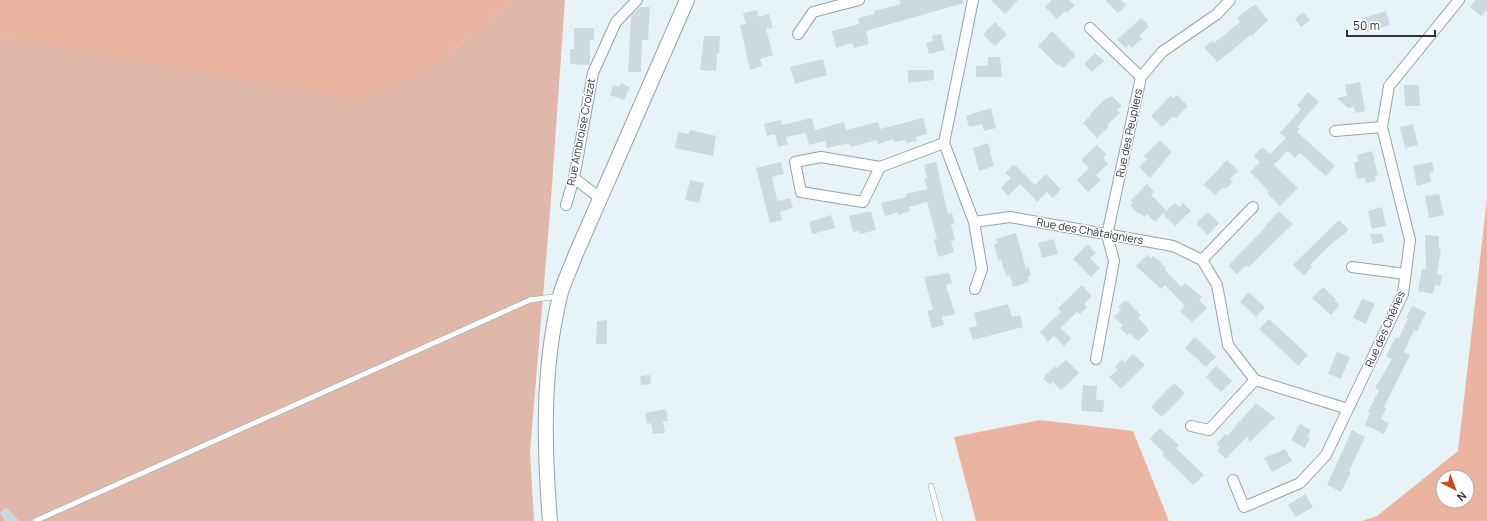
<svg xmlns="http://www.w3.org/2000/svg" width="1487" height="521" font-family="Manrope,sans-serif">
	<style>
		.green { fill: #e0b8aa }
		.forest { fill: #eab4a1; fill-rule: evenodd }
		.building { fill: #ced9dd }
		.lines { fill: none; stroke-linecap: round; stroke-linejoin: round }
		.service-casing { stroke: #97a2a5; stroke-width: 6 }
		.minor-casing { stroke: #97a2a5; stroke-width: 12 }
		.secondary-casing { stroke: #97a2a5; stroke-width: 16 }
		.service { stroke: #fff; stroke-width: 5 }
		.minor { stroke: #fff; stroke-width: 10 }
		.secondary { stroke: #fff; stroke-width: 14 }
		.labels { text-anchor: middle; stroke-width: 3; stroke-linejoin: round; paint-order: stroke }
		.street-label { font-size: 11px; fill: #2e3234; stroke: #fefefe }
	</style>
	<rect width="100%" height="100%" fill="#e8f3f7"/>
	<!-- green -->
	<path class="green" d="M515,0H565L550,213L530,452L534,521H0V32L7,38L428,70Z"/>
	<!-- forest -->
	<path class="forest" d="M0,0H515L428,70L358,100L7,38L0,32Z
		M1487,199V521H1362L1377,516L1458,451ZM1443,477H1467V501H1443Z
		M1040,420L1133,431L1169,521H976L954,437Z"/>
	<!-- building -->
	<path class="building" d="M900,0H963L964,3L866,31L869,44L854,48L852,43L836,48L832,31L859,24L858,18L875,14L874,11L901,4Z
		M991,0H1018L1005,14Z
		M1051,0H1069L1075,5L1067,13L1065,11L1057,19L1045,7Z
		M1105,0H1121L1126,5L1118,13Z
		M1475,0H1487V9L1481,16L1470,7Z
		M1255,4L1268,20L1252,36L1251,35L1217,62L1204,47L1212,41L1214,43L1240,22L1237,18Z
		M640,7H650L648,40H642L641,72H628L631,16Z
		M757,10L759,17L769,14L773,28L766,29L773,55L760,59L762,66L750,70L740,25L746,24L743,13Z
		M1386,11L1390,25L1367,32L1363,18Z
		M1303,12L1310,20L1301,27L1295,19Z
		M1141,18L1149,26L1139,36L1142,39L1132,48L1129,44L1126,48L1117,40Z
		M995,22L1007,34L995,46L983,34Z
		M574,28H594V40H590V65L570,64V49H574Z
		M1052,31L1076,55L1063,68L1059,64L1058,66L1038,46Z
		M941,34L945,50L929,54L926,43L933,41L932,36Z
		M704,36H720L719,54L717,53L716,71L700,70Z
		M1095,53L1104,61L1092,72L1084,64Z
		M988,57H1000L1002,77H976V66L988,65Z
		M823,59L827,75L795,84L790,67Z
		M908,70H934V80L908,83Z
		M1360,82L1365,111L1356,113L1354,107L1348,108L1337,98L1347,96L1345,85Z
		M621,83L630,87L624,100L610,95L613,85L619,87Z
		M1404,85H1419L1420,106H1405Z
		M1308,92L1319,102L1297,127L1300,129L1297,132L1335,166L1326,176L1300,153L1295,158L1287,151L1274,165L1298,188L1280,206L1267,193L1269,191L1250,172L1260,162L1254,156L1262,147L1270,154L1286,138L1280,133L1301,109L1297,105Z
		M1171,95L1173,98L1177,95L1188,106L1176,118L1174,116L1162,127L1151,116Z
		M1112,96L1122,106L1117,110L1120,113L1107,125L1109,126L1097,138L1083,123L1091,115L1090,114L1105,99Z
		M991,108L996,128L984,131L982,124L969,127L966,116Z
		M812,118L815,130L844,122L846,130L878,122L880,129L923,118L927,134L916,137L917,141L906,143L905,140L894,142V139L878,144L877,140L850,147L849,143L827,148L825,141L809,145L806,133L786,137L788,144L778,147L775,134L767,136L764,124L781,120L782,125Z
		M1413,124L1418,145L1405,148L1400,127Z
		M690,130L716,136L713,156L675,148L678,132L689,134Z
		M1160,141L1172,152L1150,178L1139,167L1147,159L1144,156Z
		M988,143L994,166L979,171L973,148Z
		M1097,145L1106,154L1103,158L1108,164L1096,175L1101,180L1088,192L1077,180L1089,168L1081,160Z
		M1372,151L1378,175L1375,176L1376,181L1366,183L1365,178L1357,179L1354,163L1359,161L1357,155Z
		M1227,160L1238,171L1230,179L1233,182L1226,189L1223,187L1215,195L1203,185Z
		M781,162L784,174L772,177L777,200L778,201L790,198L793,208L780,212L782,220L770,223L756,168Z
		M936,162L948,214L952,213L955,223L951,224L955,240L951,241L954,252L938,257L934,240L937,239L927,202L909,207L910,211L898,215V212L885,216L881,203L906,197V194L927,189L924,178H927L924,165Z
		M1432,162L1434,172L1429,173L1431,182L1417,186L1413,166Z
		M1014,164L1035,185L1046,174L1061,189L1053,198L1047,192L1037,202L1020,184L1008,196L1001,188L1011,178L1005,173Z
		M690,180L704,183L699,203L685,200Z
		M1147,184L1154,192L1151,195L1166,210L1155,222L1147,214L1144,217L1140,213L1139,214L1130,205L1133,203L1131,200Z
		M1439,194L1444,215L1429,218L1425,196Z
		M1175,203L1179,207L1183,203L1191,211L1175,226L1163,214Z
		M1382,207L1386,226L1372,229L1368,211Z
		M871,211L876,230L860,234L859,231L853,232L849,216Z
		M1279,211L1293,224L1249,267L1246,265L1237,274L1228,266L1265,228L1264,227Z
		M1207,212L1219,223L1208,235L1196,223Z
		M831,215L835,228L812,234L809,222Z
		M1339,220L1349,230L1331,244L1310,265L1312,267L1304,275L1293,265Z
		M1016,233L1026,268L1029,267L1031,276L1028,277L1029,282L1013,287L1010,275L1006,276L1001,260L998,261L994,244H997L996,239Z
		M1370,234H1382L1384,242L1373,244Z
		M1425,235L1439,236V249H1441L1437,274L1442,275L1440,286L1435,285L1433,294L1418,291L1422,269L1426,270Z
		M1054,239L1058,254L1042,258L1038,243Z
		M1087,244L1096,253L1090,258L1100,268L1091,277L1073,259Z
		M1147,255L1151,258L1153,256L1158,260L1166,268L1164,269L1181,287L1185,283L1202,297L1199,300L1207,308L1192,322L1180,311L1185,306L1165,285L1161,289L1136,266Z
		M949,273L952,283L946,285L955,314L942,317L944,325L932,328L927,311L933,310L924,277Z
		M1082,285L1092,296L1084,304L1087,307L1080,314L1077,312L1061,328L1071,338L1064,346L1054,336L1048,342L1040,332L1061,312L1058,308Z
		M1323,287L1336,299L1335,301L1340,305L1331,315L1312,298Z
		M1249,292L1265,307L1256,317L1240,302Z
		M1362,299L1375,303L1366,324L1353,318Z
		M1126,300L1141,315L1138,318L1149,330L1138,341L1130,333L1127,335L1120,328L1123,325L1114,317L1121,310L1118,307Z
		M1008,304L1012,317L1020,315L1023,327L973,340L969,328L977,326L974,313Z
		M1412,306L1426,312L1417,331L1414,330L1404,352L1410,355L1384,407L1386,408L1381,419L1389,423L1384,434L1365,425L1370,413L1368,412L1379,390L1375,388L1392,359L1386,356L1396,337L1399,338L1408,318H1406Z
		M1269,319L1308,355L1298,366L1259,329Z
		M607,320V344H596L597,321Z
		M1195,337L1216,357L1206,367L1185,348Z
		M1337,352L1350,357L1341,379L1328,374Z
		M1133,354L1145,365L1121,389L1109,377L1118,370L1115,367L1122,359L1125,362Z
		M1066,360L1079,373L1061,390L1053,382L1050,385L1043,378L1055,366L1056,368Z
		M1216,366L1232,381L1221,392L1206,377Z
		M650,375L651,384L641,385L640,376Z
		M1174,383L1185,393L1162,417L1151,407Z
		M1083,385L1097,386L1096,400H1104L1103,412L1081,411Z
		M1256,403L1275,418L1250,442L1247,437L1226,459L1217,450L1220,447L1217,443L1225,434L1227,436Z
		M666,409L668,421H663L665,433L653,434L651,423L647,424L645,413Z
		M1300,424L1311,430L1307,437L1310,438L1305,448L1291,440Z
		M1160,428L1179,445L1176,448L1204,475L1193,485L1162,455L1164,453L1150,439Z
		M1352,430L1365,437L1349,471L1351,472L1341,492L1327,485Z
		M1285,449L1292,461L1272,472L1264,458Z
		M1305,494L1313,507L1296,517L1288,505Z
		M6,507L19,521H5L0,513Z"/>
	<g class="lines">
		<!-- service casing -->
		<g class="service-casing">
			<path id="service" d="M931,486L940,521
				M35,521L530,300L559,296"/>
		</g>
		<!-- minor casing -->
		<g class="minor-casing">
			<path id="minor" d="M973,0L944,143L974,222L1010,217L1173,246L1202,260L1217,285L1228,345L1255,380L1348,409
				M1090,28L1141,77
				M798,34L813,12L859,0
				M1335,131L1382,127
				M880,167L863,202L801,192L795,162L821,157L880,167L944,143
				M574,178L600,198
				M566,205L574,178L593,73L616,22L637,0
				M974,222L982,269L975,289
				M1202,260L1253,207
				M1352,267L1405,274
				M1096,359L1114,261L1107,235L1141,77L1162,52L1217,14L1230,0
				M1191,426L1209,430L1255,380
				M1233,480L1244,507L1300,483L1326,455L1403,294L1410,240L1382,127L1389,86L1459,0"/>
		</g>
		<!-- secondary casing -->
		<g class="secondary-casing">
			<path id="secondary" d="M550,521C544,447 542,370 560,296C563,283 570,270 575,256L687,0"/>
		</g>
		<!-- service -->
		<use href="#service" class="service"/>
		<!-- minor -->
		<use href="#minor" class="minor"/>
		<!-- secondary -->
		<use href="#secondary" class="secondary"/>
	</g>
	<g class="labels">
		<!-- street labels -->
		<g class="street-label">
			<text transform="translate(581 132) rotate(-79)" y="4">Rue Ambroise Croizat</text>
			<text transform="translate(1129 133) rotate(-78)" y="4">Rue des Peupliers</text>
			<text transform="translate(1090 231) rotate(10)" y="4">Rue des Châtaigniers</text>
			<text transform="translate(1385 329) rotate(-66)" y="4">Rue des Chênes</text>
		</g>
	</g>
	<!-- north arrow -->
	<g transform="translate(1455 489) rotate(138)"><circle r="19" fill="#fefefe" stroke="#abacad"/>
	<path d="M0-3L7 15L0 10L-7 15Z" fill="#d04a11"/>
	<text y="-6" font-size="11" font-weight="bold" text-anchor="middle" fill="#2e3234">N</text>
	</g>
	<!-- scale -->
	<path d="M1347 30v6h88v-6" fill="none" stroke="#2e3234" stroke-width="2"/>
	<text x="1353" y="30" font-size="12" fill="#2e3234" stroke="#fefefe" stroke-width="3" paint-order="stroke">50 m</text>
</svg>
